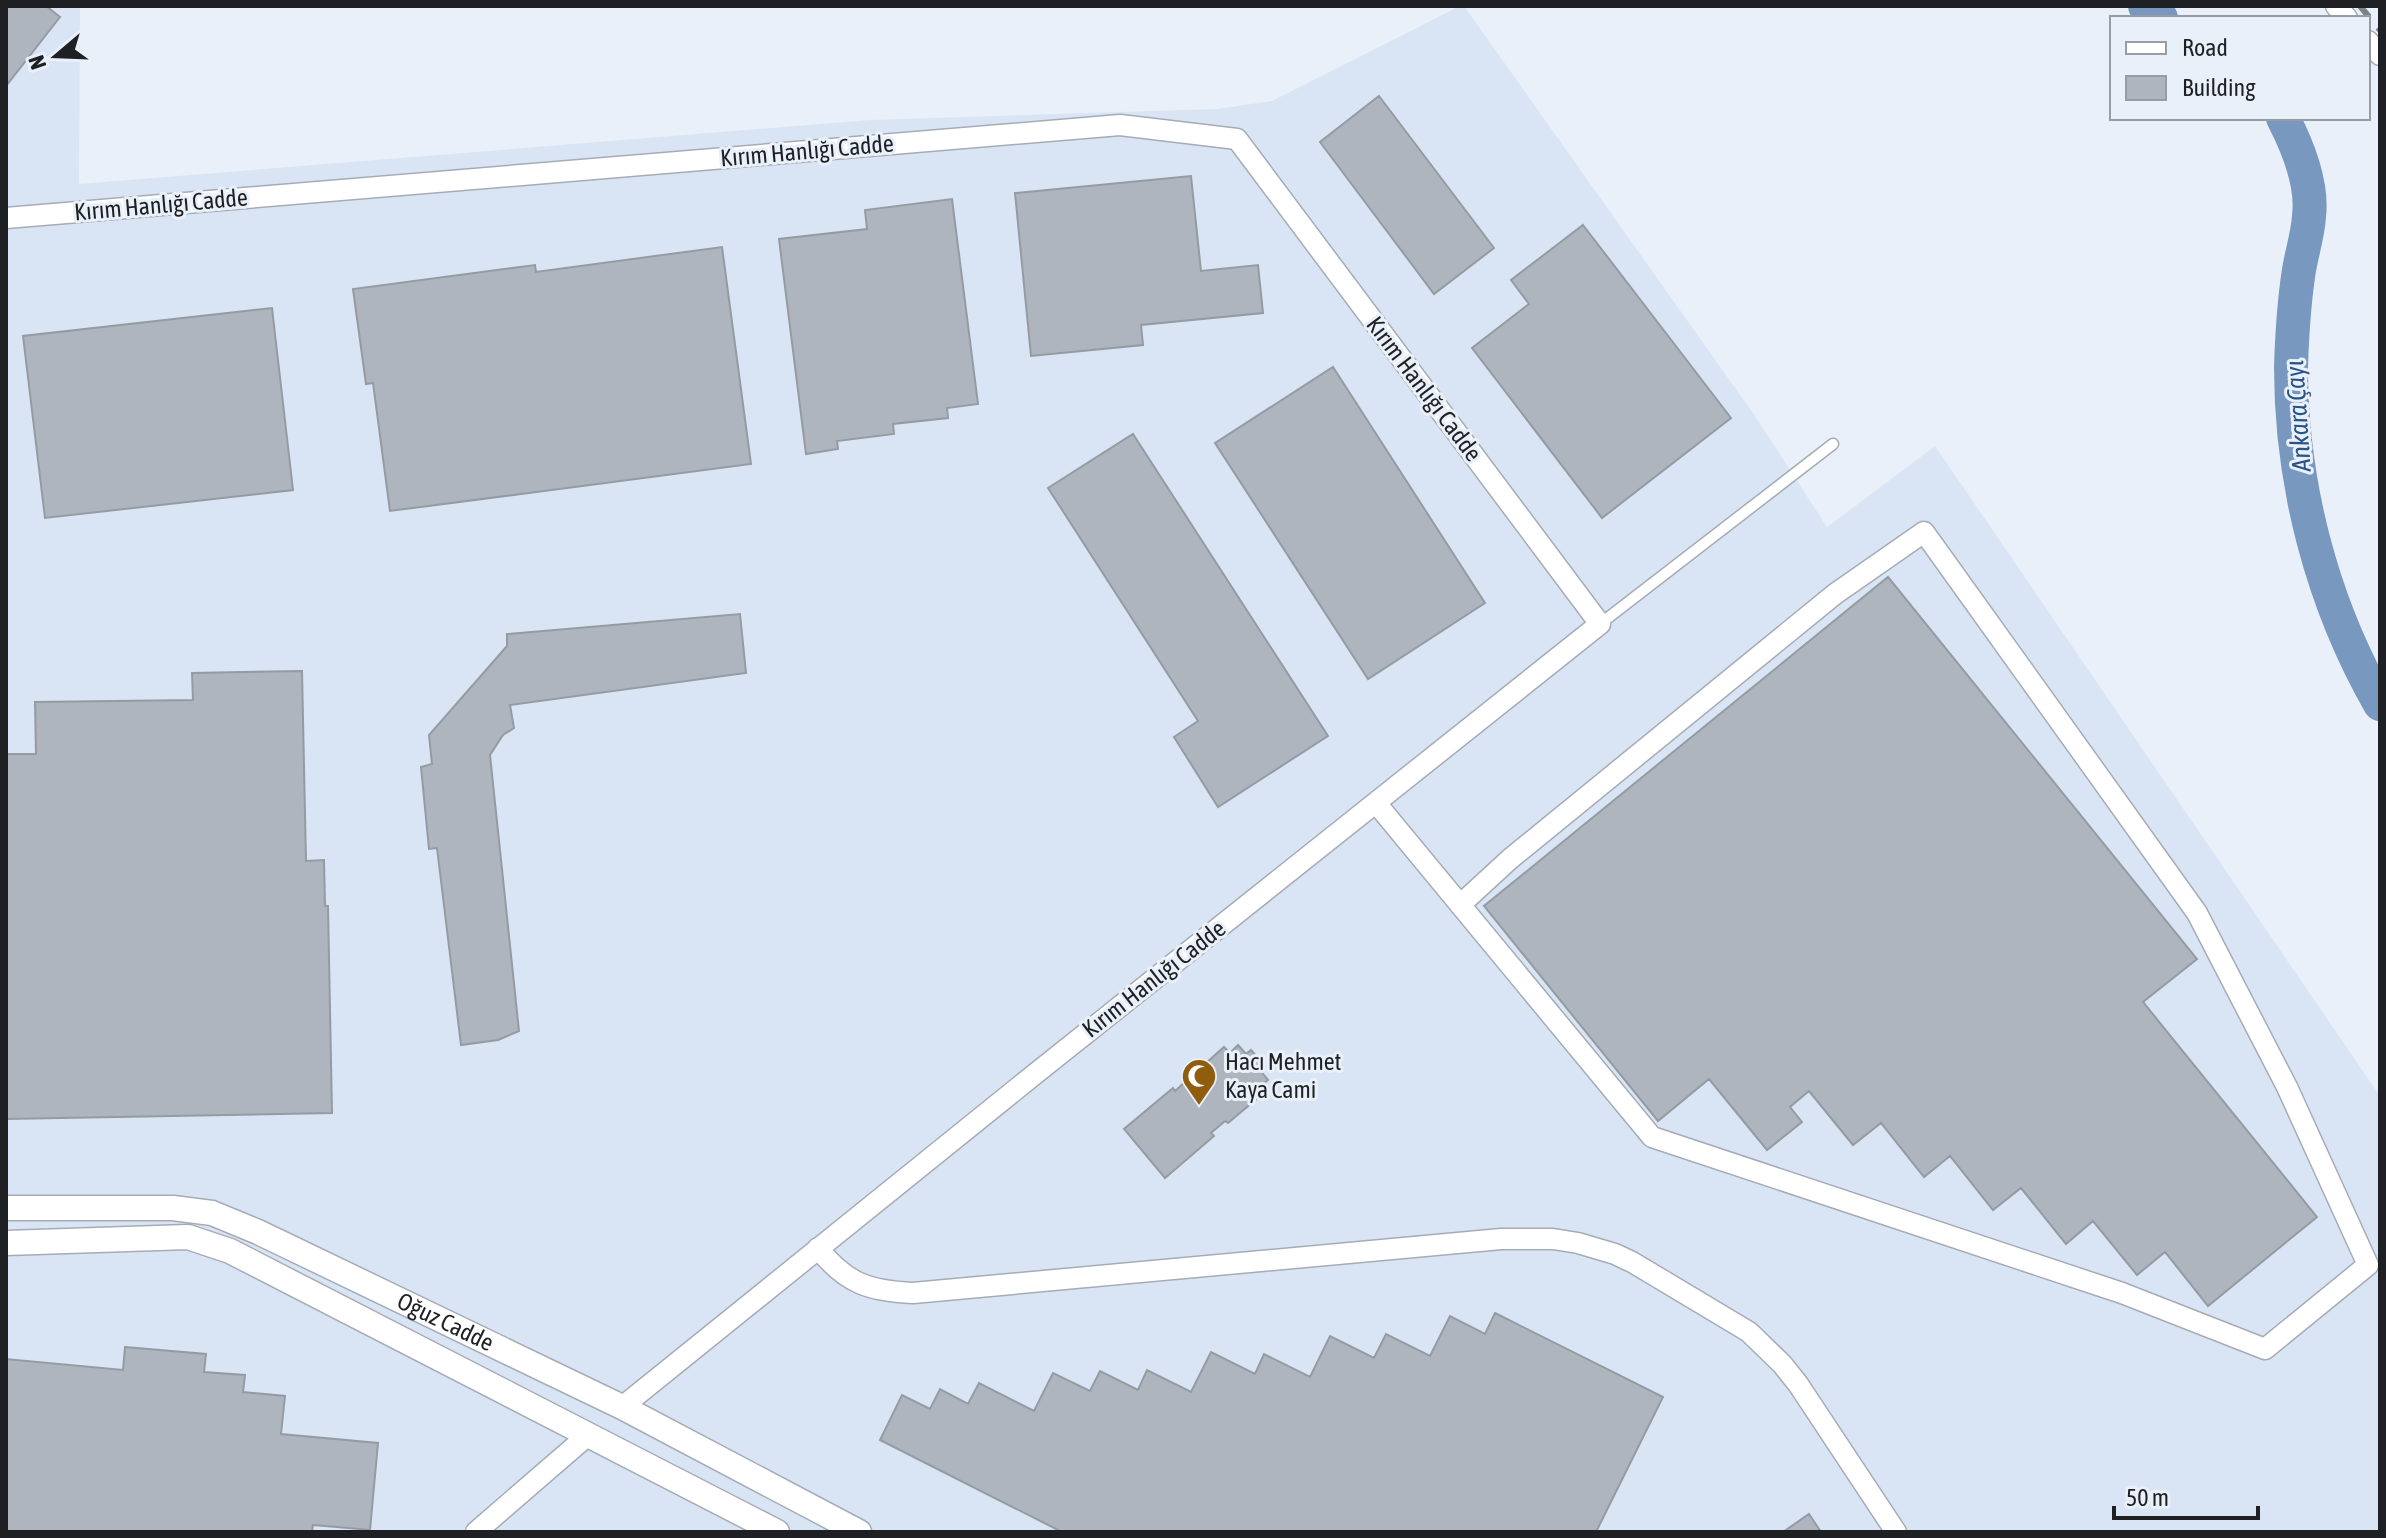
<svg xmlns="http://www.w3.org/2000/svg" width="2386" height="1538" font-family="'Asap Condensed',sans-serif">
	<style>
		.built { fill: #d9e5f5 }
		.lines { fill: none; stroke-linecap: round; stroke-linejoin: round }
		.river { stroke: #7898bf; stroke-width: 34 }
		.building { fill: #aeb5be; stroke: #949ba3; stroke-width: 2 }
		.service-casing { stroke: #a6acb5; stroke-width: 13 }
		.minor-casing { stroke: #a6acb5; stroke-width: 23 }
		.tertiary-casing { stroke: #a6acb5; stroke-width: 27 }
		.service { stroke: #fff; stroke-width: 10 }
		.minor { stroke: #fff; stroke-width: 20 }
		.tertiary { stroke: #fff; stroke-width: 24 }
		.rail { stroke: #7e8389; stroke-width: 6; stroke-dasharray: 14 14; stroke-linecap: butt }
		.labels { text-anchor: middle; stroke-width: 6; stroke-linejoin: round; paint-order: stroke }
		.street-label { font-size: 24px; fill: #1e2023; stroke: #e9f0f9 }
		.poi-label { font-size: 24px; fill: #1e2023; stroke: #e9f0f9; text-anchor: start }
		.water-label { font-size: 26px; font-style: italic; fill: #285387; stroke: #e9f0f9 }
	</style>
	<rect width="100%" height="100%" fill="#e9f0f9"/>
	<!-- built -->
	<path class="built" d="M6,6H80L79,184L870,120L1217,109L1272,101L1460,6H1464L1755,416L1827,527L1935,446L2380,1096V1532H6Z"/>
	<g class="lines">
		<!-- river -->
		<path class="river" d="M2145,6L2161,18
			M2283,118C2298,147 2313,183 2309,216C2308,234 2302,252 2299,270C2294,302 2292,335 2291,367C2291,484 2322,603 2380,704"/>
	</g>
	<!-- building -->
	<path class="building" d="M6,6H46L60,17L6,86Z
		M1379,96L1494,248L1434,294L1320,142Z
		M1191,176L1201,271L1258,265L1263,313L1141,325L1143,345L1031,356L1015,193Z
		M952,199L978,404L947,408L948,418L893,424L894,434L837,441L838,449L806,454L779,239L867,229L865,210Z
		M1583,225L1731,418L1602,518L1472,348L1529,304L1511,280Z
		M722,247L751,464L390,511L373,383L366,384L353,289L535,265L536,272Z
		M272,308L293,490L45,518L23,336Z
		M1333,367L1485,603L1368,679L1215,443Z
		M1133,434L1328,736L1218,807L1174,737L1198,721L1048,488Z
		M1888,577L2197,959L2143,1002L2317,1217L2208,1306L2165,1252L2137,1275L2093,1221L2066,1244L2021,1188L1993,1210L1950,1156L1924,1177L1881,1123L1853,1145L1809,1091L1790,1107L1802,1122L1767,1150L1709,1079L1658,1121L1484,906Z
		M740,614L746,673L510,705L514,728L503,735L490,755L519,1031L498,1040L461,1045L437,848L429,849L421,767L432,764L429,735L507,646V634Z
		M302,671L306,861L324,860L325,906H328L332,1113L6,1119V754H36L35,702L193,700L192,673Z
		M1238,1045L1246,1054L1251,1050L1265,1066L1260,1070L1268,1080L1260,1087L1265,1092L1228,1123L1225,1121L1211,1133L1214,1136L1165,1178L1124,1129L1173,1088L1175,1091L1224,1047L1230,1053Z
		M1495,1313L1663,1397L1596,1532H1062L880,1440L902,1395L930,1409L940,1389L968,1404L979,1383L1034,1411L1053,1373L1090,1391L1100,1371L1138,1390L1147,1370L1191,1392L1211,1352L1255,1374L1264,1354L1310,1377L1330,1336L1374,1358L1386,1334L1430,1356L1450,1316L1485,1334Z
		M125,1347L206,1354L204,1372L245,1375L243,1392L285,1396L281,1434L378,1443L370,1530L313,1525L312,1532H6V1359L123,1370Z
		M1809,1514L1821,1532H1783Z"/>
	<g class="lines">
		<!-- service casing -->
		<g class="service-casing">
			<path id="service" d="M1600,624L1833,444"/>
		</g>
		<!-- minor casing -->
		<g class="minor-casing">
			<path id="minor" d="M2336,6L2347,18
				M2368,41L2380,55
				M6,218L1120,125L1237,139L1600,624L1035,1074L622,1407
				M1376,803L1652,1137L2122,1293L2265,1349L2368,1265L2287,1087L2197,913L1924,532L1835,594L1510,859L1460,905
				M818,1248C846,1284 870,1291 913,1293L1501,1239H1553L1578,1243L1615,1254L1632,1262L1749,1332L1782,1364L1798,1384L1896,1532
				M476,1532L587,1436"/>
		</g>
		<!-- tertiary casing -->
		<g class="tertiary-casing">
			<g id="tertiary">
				<path id="s1" d="M6,1208H173L212,1213L258,1232L622,1407L859,1532"/>
				<path d="M6,1243L188,1237L230,1251L777,1532"/>
			</g>
		</g>
		<!-- service -->
		<use href="#service" class="service"/>
		<!-- minor -->
		<use href="#minor" class="minor"/>
		<!-- tertiary -->
		<use href="#tertiary" class="tertiary"/>
		<!-- rail -->
		<path class="rail" d="M2360,6L2380,30"/>
	</g>
	<!-- icons -->
	<defs>
		<g id="mosque-pin" transform="scale(1.8)"><path d="M0 17L-7.5 6A9.5 9.5 0 1 1 7.5 6Z" fill="#905c0e" stroke="#e9f0f9"/><path d="M3.5-4.9A6 6 0 1 0 3.5 4.9A5 5 0 1 1 3.5-4.9Z" fill="#fff"/></g>
	</defs>
	<g fill-rule="evenodd">
		<use href="#mosque-pin" x="1199" y="1076"/>
	</g>
	<g class="labels">
		<!-- street labels -->
		<g class="street-label">
			<text transform="translate(807 151) rotate(-5)" y="8">Kırım Hanlığı Cadde</text>
			<text transform="translate(161 205) rotate(-5)" y="8">Kırım Hanlığı Cadde</text>
			<text transform="translate(1424 389) rotate(53)" y="8">Kırım Hanlığı Cadde</text>
			<text transform="translate(1154 979) rotate(-38)" y="8">Kırım Hanlığı Cadde</text>
			<text dy="8" stroke="none"><textPath href="#s1" startOffset="464">Oğuz Cadde</textPath></text>
		</g>
		<!-- poi labels -->
		<g class="poi-label">
			<text x="1225" y="1070">Hacı Mehmet<tspan x="1225" dy="28">Kaya Cami</tspan></text>
		</g>
		<!-- water labels -->
		<g class="water-label">
			<text transform="translate(2298 416) rotate(-94)" y="9">Ankara Çayı</text>
		</g>
	</g>
	<!-- border -->
	<rect width="2386" height="1538" fill="none" stroke="#1e2023" stroke-width="16"/>
	<!-- legend -->
	<rect x="2110" y="16" width="260" height="104" fill="#e9f0f9" stroke="#989da3" stroke-width="2"/>
	<rect x="2126" y="42" width="40" height="12" fill="#ffffff" stroke="#989da3" stroke-width="2"/>
	<text x="2182" y="56" font-size="24" fill="#1e2023">Road</text>
	<rect x="2126" y="76" width="40" height="24" fill="#aeb5be" stroke="#989da3" stroke-width="2"/>
	<text x="2182" y="96" font-size="24" fill="#1e2023">Building</text>
	<!-- north arrow -->
	<g transform="translate(56 56) rotate(251)" stroke="#e9f0f9" stroke-width="6" paint-order="stroke">
	<path d="M0-6L14 30L0 20L-14 30Z" fill="#1e2023"/>
	<text y="-12" font-size="22" font-weight="bold" text-anchor="middle" fill="#1e2023">N</text>
	</g>
	<!-- scale -->
	<path d="M2114 1506v12h144v-12" fill="none" stroke="#1e2023" stroke-width="4"/>
	<text x="2126" y="1506" font-size="24" fill="#1e2023" stroke="#e9f0f9" stroke-width="6" paint-order="stroke">50 m</text>
</svg>
